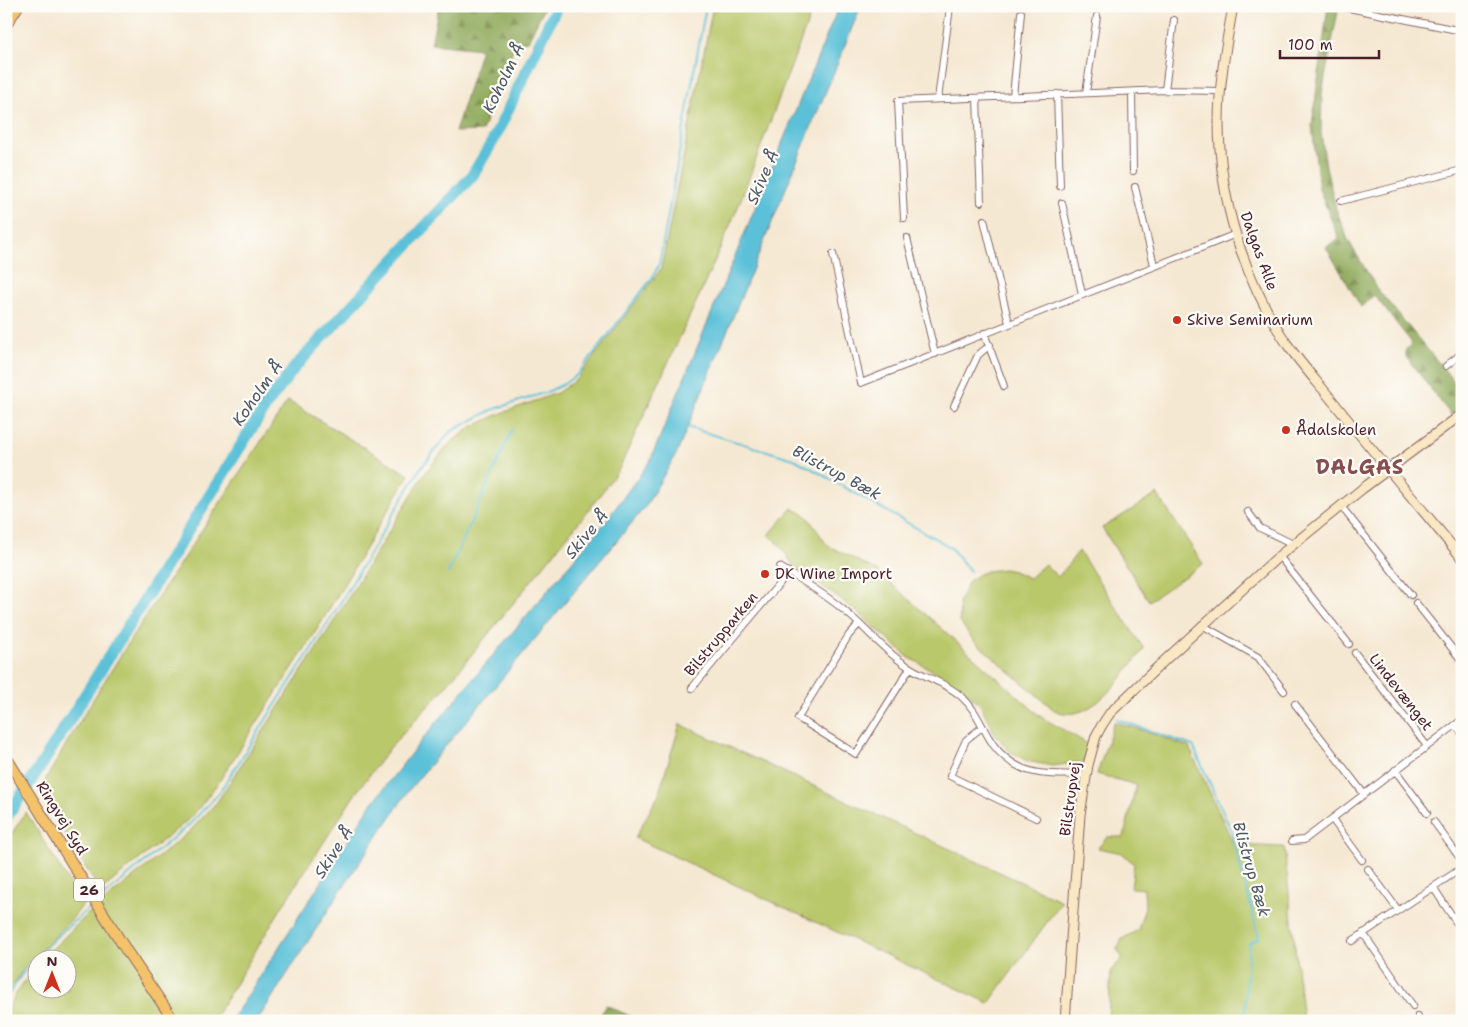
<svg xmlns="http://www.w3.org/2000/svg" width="1468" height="1027" font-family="'Shantell Sans',sans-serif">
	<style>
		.green { fill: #b9c86a; stroke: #82744a }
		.forest { fill: url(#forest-firs); stroke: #6e6644 }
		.water { fill: #5bc1d8; stroke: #527082 }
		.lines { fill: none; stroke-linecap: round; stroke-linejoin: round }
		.stream { stroke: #5bc1d8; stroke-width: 2 }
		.river { stroke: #5bc1d8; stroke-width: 12 }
		.street-casing { stroke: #866565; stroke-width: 8 }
		.secondary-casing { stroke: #866565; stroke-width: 11 }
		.primary-casing { stroke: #866565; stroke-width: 12 }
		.street { stroke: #fff; stroke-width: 6 }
		.secondary { stroke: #fae7c3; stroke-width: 9 }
		.primary { stroke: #f3c26a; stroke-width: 10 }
		.poi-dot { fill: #c8321e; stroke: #fdfcf7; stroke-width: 2 }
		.labels { text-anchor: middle; stroke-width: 4.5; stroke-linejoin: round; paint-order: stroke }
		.shield { fill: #fdfcf7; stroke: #806168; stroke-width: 1 }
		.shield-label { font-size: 14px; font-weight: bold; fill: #4a1f2b }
		.street-label { font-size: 15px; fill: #4a1f2b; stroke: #fdfcf7 }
		.poi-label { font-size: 15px; fill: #4a1f2b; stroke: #fdfcf7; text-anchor: start }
		.water-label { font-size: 16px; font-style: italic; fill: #505868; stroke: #fdfcf7 }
		.district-label { font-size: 20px; font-weight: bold; letter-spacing: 1px; fill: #864e4e; stroke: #fdfcf7 }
	</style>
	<defs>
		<pattern id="forest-firs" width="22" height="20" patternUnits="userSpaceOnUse" patternTransform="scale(1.25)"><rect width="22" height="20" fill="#92ac5e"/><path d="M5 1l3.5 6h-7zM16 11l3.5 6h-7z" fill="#798b4e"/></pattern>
	</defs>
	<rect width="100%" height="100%" fill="#fdfcf7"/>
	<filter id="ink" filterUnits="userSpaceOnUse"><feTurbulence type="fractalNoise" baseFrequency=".02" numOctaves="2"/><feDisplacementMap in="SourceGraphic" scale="10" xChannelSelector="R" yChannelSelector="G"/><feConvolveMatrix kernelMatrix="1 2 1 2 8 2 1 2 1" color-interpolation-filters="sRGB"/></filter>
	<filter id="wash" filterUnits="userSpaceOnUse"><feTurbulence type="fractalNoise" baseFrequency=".0096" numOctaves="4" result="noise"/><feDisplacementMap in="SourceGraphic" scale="20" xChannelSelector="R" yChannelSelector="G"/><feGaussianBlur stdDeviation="1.12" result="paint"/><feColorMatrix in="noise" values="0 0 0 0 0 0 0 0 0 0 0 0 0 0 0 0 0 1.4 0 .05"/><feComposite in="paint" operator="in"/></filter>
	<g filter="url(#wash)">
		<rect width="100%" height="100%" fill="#f5e8d2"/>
		<!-- green -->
		<path class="green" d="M713,6H781L812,11L738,207L705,283L619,469L588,511L442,691L390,748L356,793L288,897L213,1021H6C6,1003 26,979 37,965L38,990H68V960L42,959L88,914L189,832L217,802L324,637L425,473L448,445L470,428L499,414L557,393L577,379L661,269Z
			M288,401L409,475L315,633L218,783L192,817L100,891L39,791C115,657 203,529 288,401Z
			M1157,494L1203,564L1149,601L1102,528Z
			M792,508L807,516L827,545L877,571L1041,717L1088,744L1084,762L1052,766L1027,761L1008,750L994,732L980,704L959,685L908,657L855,610L792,564L783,549L769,535Z
			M1079,551L1144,649C1124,673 1089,730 1053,709L973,640L960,622L959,602L969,581L977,575L987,571L1004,569L1014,571L1029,578L1045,564L1058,577Z
			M1114,722L1148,732L1189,747L1234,845L1284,847L1303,1021H1108L1111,970L1123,959L1117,949L1122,939L1138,930L1145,907L1144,889L1131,888L1134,864L1122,853L1098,848L1107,837H1124L1136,785L1097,774Z
			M680,724L1062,901L989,1003L635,838L658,796Z
			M26,812L83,905L71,920L24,968L6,997V842Z"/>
		<!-- forest -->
		<path class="forest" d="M439,6H545L528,41L516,42L482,131L455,132L481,49L431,44Z
			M1328,6H1339L1322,93L1321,133L1326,167L1336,209L1348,240L1378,290L1462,391V407L1451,415L1406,357V349L1412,343L1374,295L1361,307L1326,247L1339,239L1319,189L1312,125Z
			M606,1005L640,1021H598Z"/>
		<!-- water -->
		<path class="water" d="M839,6H861L677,453L645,507L409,790L343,887L257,1021H231L371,805L420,742L603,525L650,461Z"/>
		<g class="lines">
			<!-- stream -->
			<path class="stream" d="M687,427L794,459L807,466L950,547L970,571
				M448,573L512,430
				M1116,719L1193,746L1231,830L1259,938L1249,943L1244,1021
				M99,900L191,823L219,793L333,615L420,469L450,432L492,410L547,392L564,384L578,374L652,278L659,265L706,6
				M6,1000C26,961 60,933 93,905"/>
			<!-- river -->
			<path class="river" d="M6,818L42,764L265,407L295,367L472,176L494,139L557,6"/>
		</g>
	</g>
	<g filter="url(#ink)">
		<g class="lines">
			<!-- street casing -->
			<g class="street-casing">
				<path id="street" d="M1344,7L1462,31
					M1165,90L1174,20
					M1132,92L1133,171
					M1086,93L1097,16
					M1057,94L1060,186
					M1013,96L1021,13
					M977,98L981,202
					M938,99L950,7
					M1135,187L1154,265
					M1341,201L1462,170
					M1062,203L1082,294
					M904,218L898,101L1165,90L1220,91
					M984,220L1009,323
					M907,238L935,354
					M833,254L861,383L1236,234
					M984,333L1004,386
					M1446,366L1462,353
					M954,406L978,355L990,345
					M1341,506L1411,595
					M1248,512L1260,528L1293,544
					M1279,556L1349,644
					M780,567C802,581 826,594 846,612C868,630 885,652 909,667C926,678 947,683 962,697C985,718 984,747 1016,765C1038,778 1063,773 1087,775
					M1416,603L1462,661
					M859,624L849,635L798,718L856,754L910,668
					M1202,625L1258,657L1284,691
					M1355,653L1427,746
					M692,688L789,572
					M1295,704L1364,794
					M1455,725L1462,733
					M982,727L966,740L950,776L1036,818
					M1395,770L1427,813
					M1332,819L1362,860
					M1434,822L1462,861
					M1292,841L1304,840L1462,720
					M1368,869L1398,910
					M1433,887L1462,931
					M1363,933L1413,1006
					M1352,941L1462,868
					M1418,1016L1420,1021"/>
			</g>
			<!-- secondary casing -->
			<g class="secondary-casing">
				<path id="secondary" d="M1233,6C1226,45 1219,83 1219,122C1219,201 1244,279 1287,344C1303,367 1322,387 1339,409C1379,459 1421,508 1462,558
					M1065,1021L1080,815L1088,765L1096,736L1102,725L1110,713L1165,660L1279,556L1362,489L1462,414"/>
			</g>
			<!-- primary casing -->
			<g class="primary-casing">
				<path id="primary" d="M6,25L18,6
					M6,757L126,950L174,1021"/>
			</g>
			<!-- street -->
			<use href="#street" class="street"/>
			<!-- secondary -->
			<use href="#secondary" class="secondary"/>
			<!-- primary -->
			<use href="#primary" class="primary"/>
		</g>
	</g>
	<!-- markers -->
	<g class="poi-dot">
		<circle cx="1177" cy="320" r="5"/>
		<circle cx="1286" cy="430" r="5"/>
		<circle cx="765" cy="574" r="5"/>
	</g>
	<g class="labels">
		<!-- shield labels -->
		<rect class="shield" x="74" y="878.5" width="30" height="23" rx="4"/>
		<g class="shield-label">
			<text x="89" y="895">26</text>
		</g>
		<!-- street labels -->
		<g class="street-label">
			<text transform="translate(1259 251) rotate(70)" y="5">Dalgas Alle</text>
			<text transform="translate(721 634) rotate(-50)" y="5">Bilstrupparken</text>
			<text transform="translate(1401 692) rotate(52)" y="5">Lindevænget</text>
			<text transform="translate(1070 799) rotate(-82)" y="5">Bilstrupvej</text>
			<text transform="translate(62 818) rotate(58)" y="5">Ringvej Syd</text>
		</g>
		<!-- poi labels -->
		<g class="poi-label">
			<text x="1187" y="325">Skive Seminarium</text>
			<text x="1296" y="435">Ådalskolen</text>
			<text x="775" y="579">DK Wine Import</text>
		</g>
		<!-- water labels -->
		<g class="water-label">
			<text transform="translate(503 78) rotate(-64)" y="6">Koholm Å</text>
			<text transform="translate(762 177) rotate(-66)" y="6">Skive Å</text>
			<text transform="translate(257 393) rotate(-55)" y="6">Koholm Å</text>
			<text transform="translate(837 472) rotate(28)" y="6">Blistrup Bæk</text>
			<text transform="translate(586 534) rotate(-50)" y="6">Skive Å</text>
			<text transform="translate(333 852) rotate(-57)" y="6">Skive Å</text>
			<text transform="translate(1252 869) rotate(74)" y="6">Blistrup Bæk</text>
		</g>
		<!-- district labels -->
		<g class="district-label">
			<text x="1360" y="474">DALGAS</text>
		</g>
	</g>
	<!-- margin -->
	<rect width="1468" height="1027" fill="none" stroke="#fdfcf7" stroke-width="25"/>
	<!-- north arrow -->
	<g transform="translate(52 974)"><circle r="24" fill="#fdfcf7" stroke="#b5a4a5"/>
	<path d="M0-4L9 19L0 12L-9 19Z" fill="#c8321e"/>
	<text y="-8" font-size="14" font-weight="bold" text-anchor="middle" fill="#4a1f2b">N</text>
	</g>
	<!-- scale -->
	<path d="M1280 50v8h99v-8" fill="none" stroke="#4a1f2b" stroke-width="2.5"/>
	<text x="1288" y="50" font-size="15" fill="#4a1f2b" stroke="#fdfcf7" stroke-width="4" paint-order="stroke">100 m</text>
</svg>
